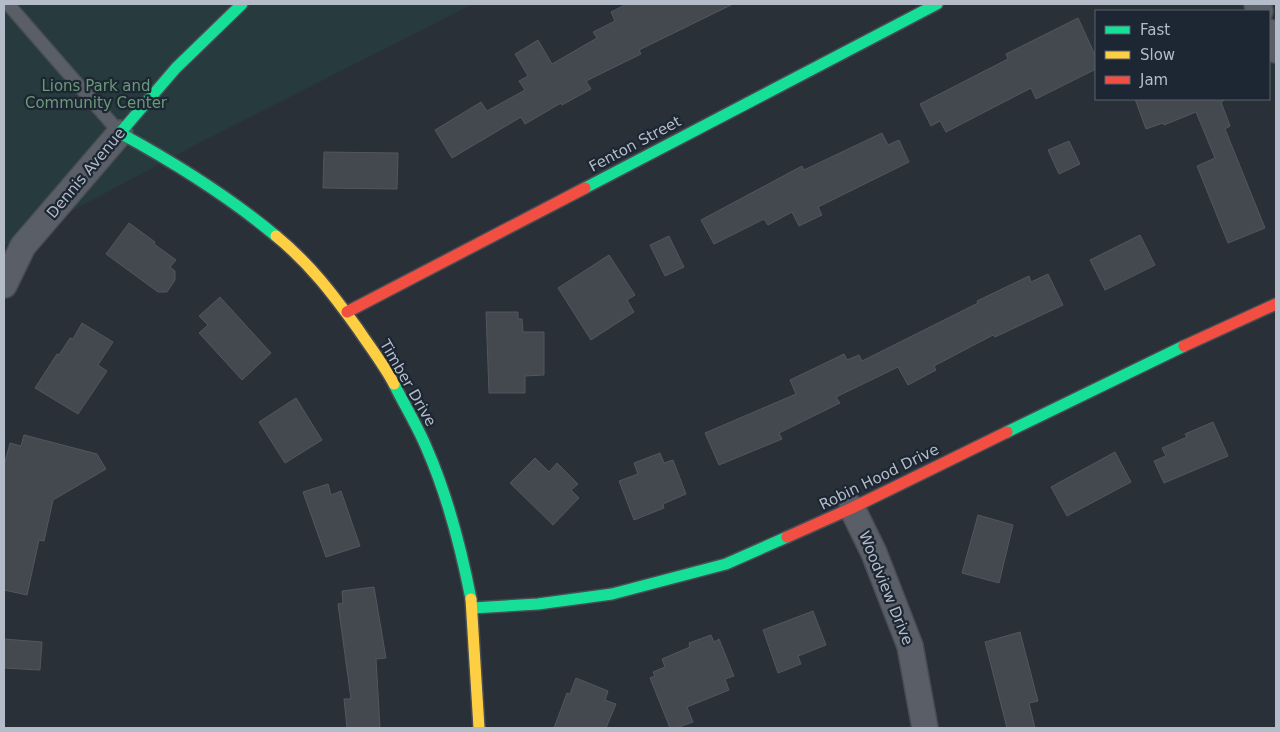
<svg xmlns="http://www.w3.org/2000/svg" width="1280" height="732" font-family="'DejaVu Sans',sans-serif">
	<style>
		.green { fill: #273a3e }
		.building { fill: #444950; stroke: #52575f }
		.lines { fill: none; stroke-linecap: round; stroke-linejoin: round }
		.lane-casing { stroke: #484c53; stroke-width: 15 }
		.street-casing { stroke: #484c53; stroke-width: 28 }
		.fast-casing { stroke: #484c53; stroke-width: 14 }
		.slow-casing { stroke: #484c53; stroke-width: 14 }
		.jam-casing { stroke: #484c53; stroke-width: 14 }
		.lane { stroke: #5a5e66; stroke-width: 12 }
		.street { stroke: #5a5e66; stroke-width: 25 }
		.fast { stroke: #16e098; stroke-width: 11 }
		.slow { stroke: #ffcf43; stroke-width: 11 }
		.jam { stroke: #f24e42; stroke-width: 11 }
		.labels { text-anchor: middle; stroke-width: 4.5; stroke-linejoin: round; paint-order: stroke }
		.park-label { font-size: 15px; fill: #6b9a76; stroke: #1d2633 }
		.street-label { font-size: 15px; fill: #b4bcc9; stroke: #1d2633 }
	</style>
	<rect width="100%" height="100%" fill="#2a3038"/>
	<!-- green -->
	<path class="green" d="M4,4H473L199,143L4,247Z"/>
	<!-- building -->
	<path class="building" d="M627,4H733L639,50L641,54L586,81L591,89L562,105L561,103L525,124L521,117L452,158L435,130L481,102L487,111L525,90L519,81L528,76L515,54L538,40L552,64L597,38L593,32L615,21L611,12Z
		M1078,18L1096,57V69L1036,99L1031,88L946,132L940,121L931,126L920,104L1008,59L1006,54Z
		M1135,99H1226L1221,102L1230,126L1225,129L1265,228L1228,243L1197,166L1215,158L1196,112L1164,125L1163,123L1146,129Z
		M882,133L888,145L899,140L909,162L818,207L822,215L799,226L792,212L768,225L764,219L714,244L701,220L802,166L804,170Z
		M1069,141L1080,164L1059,174L1048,150Z
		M324,152L398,153L397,189L323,188Z
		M129,223L155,242L154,244L176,260L170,267L175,271V280L167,292H158L106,254Z
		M1140,235L1155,265L1105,290L1090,260Z
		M669,236L684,267L665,276L650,245Z
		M609,255L635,295L627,300L634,312L591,340L558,288Z
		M1048,274L1063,305L995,337L993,335L934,366L936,370L908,385L898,367L836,397L840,403L779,433L782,439L719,465L705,433L796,394L790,380L844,354L847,360L859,355L862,361L978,303L977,301L1029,276L1031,282Z
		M220,297L271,353L242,380L199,333L208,325L199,316Z
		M486,312H518V319H522L523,332H544V375L525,376V393H489Z
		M82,323L113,342L98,365L107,371L78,414L35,388L57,354L59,355L70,338L73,339Z
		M296,398L322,440L285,463L259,422Z
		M1213,422L1228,456L1164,483L1154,461L1166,456L1162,448L1187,437L1185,434Z
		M24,435L97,454L106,469L53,500L44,541L39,540L27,595L4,590V466L10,443L21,446Z
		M1115,452L1131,482L1067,516L1051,487Z
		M660,453L664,463L673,460L686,494L663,504L664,508L634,520L619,481L638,474L634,463Z
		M535,458L549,472L557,463L578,484L571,490L579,498L553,525L510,483Z
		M328,484L331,495L341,491L360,546L326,557L303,492Z
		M978,515L1013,525L999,583L962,573Z
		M374,587L386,658L376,659L380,728H347L344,699H351L338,604L343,603L342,591Z
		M813,611L826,645L798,656L801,664L778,673L763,630Z
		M1020,632L1038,701L1029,703L1035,728H1007L985,642Z
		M711,635L714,642L719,639L734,676L725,679L729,690L687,707L693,722L676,728H670L650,678L655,676L653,672L665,667L662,659L690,647L689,643Z
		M4,639L42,642L40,670L4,668Z
		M576,678L608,691L605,700L616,704L606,728H554L567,693L570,694Z"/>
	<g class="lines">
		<!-- lane casing -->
		<g class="lane-casing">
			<path id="lane" d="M8,4L120,133"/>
		</g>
		<!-- street casing -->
		<g class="street-casing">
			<path id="street" d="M1257,4L1260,11
				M1269,32L1276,50
				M4,285L23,246L120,133
				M852,508L874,553L910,646L925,728"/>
		</g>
		<!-- fast casing -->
		<g class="fast-casing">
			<path id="fast" d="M242,4L176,68L120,133C175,163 228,196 276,236
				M585,188L937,4
				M394,384C405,406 418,427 427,449C448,497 461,548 471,599
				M1007,432L1184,346
				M473,608L538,604L612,594L726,564L787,537"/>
		</g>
		<!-- slow casing -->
		<g class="slow-casing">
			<path id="slow" d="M276,236C310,264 332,293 358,329C370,347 384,365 394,384
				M471,599L479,728"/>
		</g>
		<!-- jam casing -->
		<g class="jam-casing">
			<path id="jam" d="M347,312L585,188
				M1184,346L1276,304
				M787,537L852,508L1007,432"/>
		</g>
		<!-- lane -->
		<use href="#lane" class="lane"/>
		<!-- street -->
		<use href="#street" class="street"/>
		<!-- fast -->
		<use href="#fast" class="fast"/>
		<!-- slow -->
		<use href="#slow" class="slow"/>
		<!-- jam -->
		<use href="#jam" class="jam"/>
	</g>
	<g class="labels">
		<!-- park labels -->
		<g class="park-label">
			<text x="96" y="91">Lions Park and<tspan x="96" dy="17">Community Center</tspan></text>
		</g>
		<!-- street labels -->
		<g class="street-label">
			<text transform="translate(635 144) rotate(-28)" y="5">Fenton Street</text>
			<text transform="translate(86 173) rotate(-50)" y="5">Dennis Avenue</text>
			<text transform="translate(408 383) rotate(60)" y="5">Timber Drive</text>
			<text transform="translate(879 477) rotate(-26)" y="5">Robin Hood Drive</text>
			<text transform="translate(886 588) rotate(68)" y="5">Woodview Drive</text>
		</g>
	</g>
	<!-- border -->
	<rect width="1280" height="732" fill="none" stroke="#b4bcc9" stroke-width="10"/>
	<!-- legend -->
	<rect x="1095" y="10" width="175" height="90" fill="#1d2633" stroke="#59626f"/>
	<rect x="1105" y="26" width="25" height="8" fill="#16e098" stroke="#59626f"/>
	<text x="1140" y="35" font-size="15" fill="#b4bcc9">Fast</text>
	<rect x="1105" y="51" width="25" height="8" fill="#ffcf43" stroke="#59626f"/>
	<text x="1140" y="60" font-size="15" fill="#b4bcc9">Slow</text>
	<rect x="1105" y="76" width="25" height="8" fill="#f24e42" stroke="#59626f"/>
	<text x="1140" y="85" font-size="15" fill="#b4bcc9">Jam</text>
</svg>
